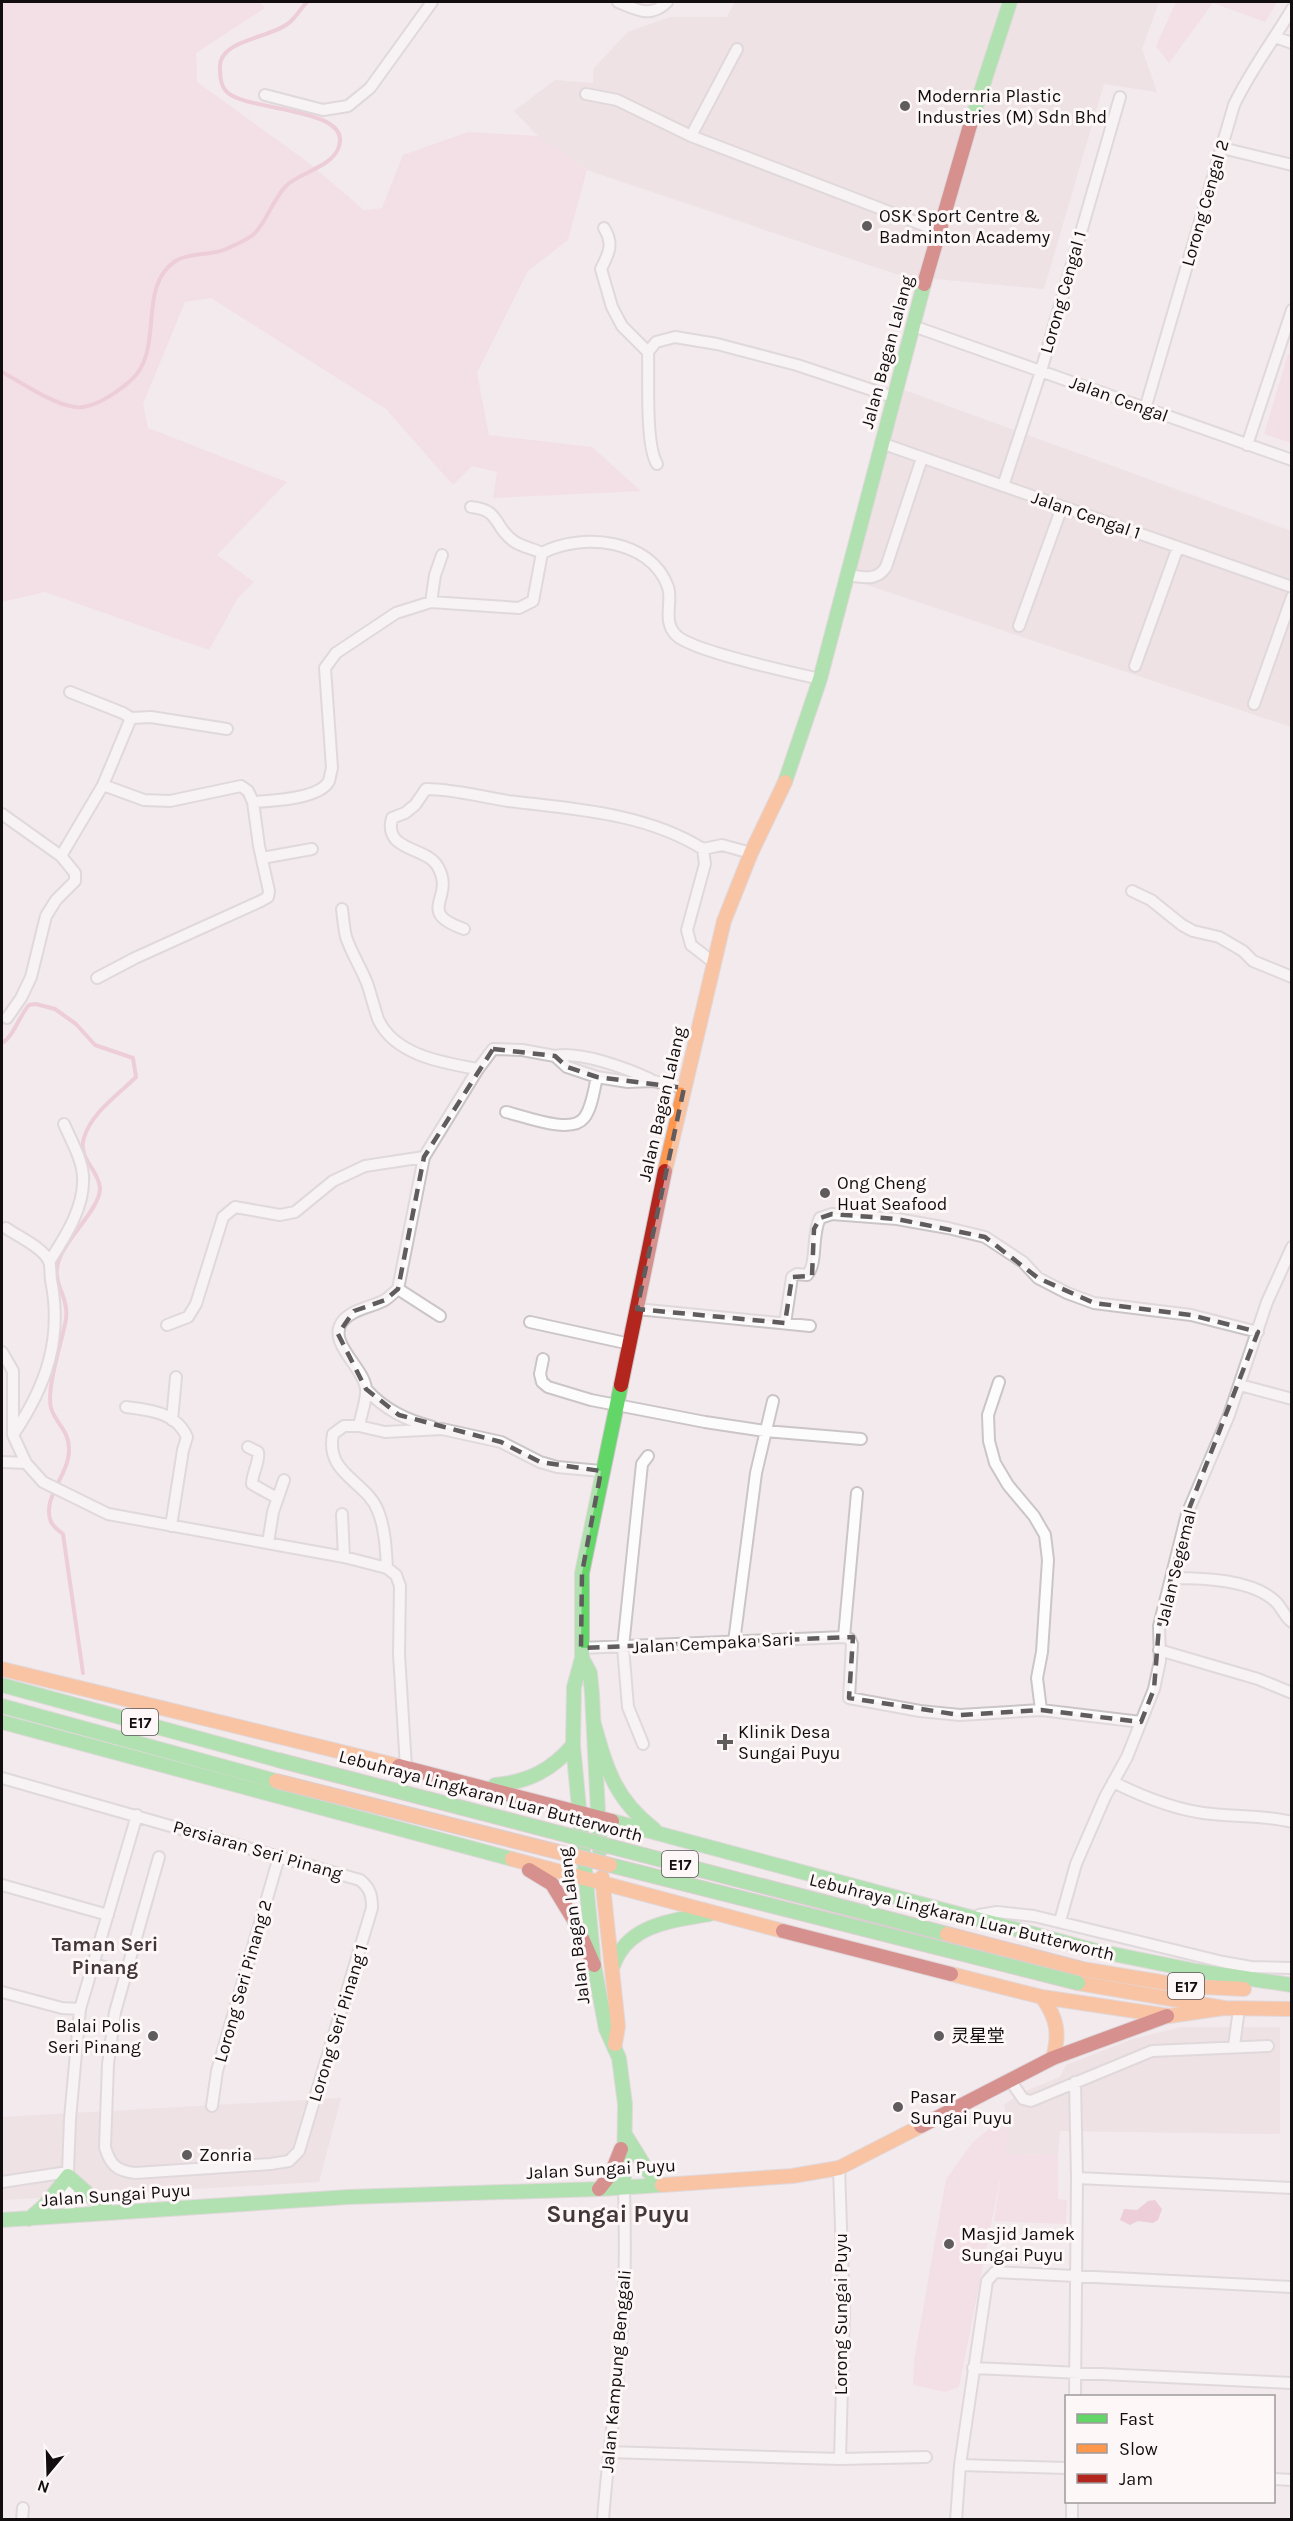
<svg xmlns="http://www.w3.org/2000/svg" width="1293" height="2521" font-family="Karla,'Noto Sans SC',sans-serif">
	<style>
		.built { fill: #e8d9dc }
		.green { fill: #f4d5de }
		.water { fill: #e6aebe }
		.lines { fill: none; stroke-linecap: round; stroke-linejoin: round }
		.stream { stroke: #e6aebe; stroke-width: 4 }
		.street-casing { stroke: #cbc5c7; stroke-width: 14 }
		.fast-casing { stroke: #cbc5c7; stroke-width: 16 }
		.slow-casing { stroke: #cbc5c7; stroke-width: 16 }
		.jam-casing { stroke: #cbc5c7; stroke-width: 16 }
		.street { stroke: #fdfcfc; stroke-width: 10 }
		.fast { stroke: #63d668; stroke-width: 14 }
		.slow { stroke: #ff974d; stroke-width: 14 }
		.jam { stroke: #b3261e; stroke-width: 14 }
		.fast-bridge-casing { stroke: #beaeb2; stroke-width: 16; stroke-linecap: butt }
		.slow-bridge-casing { stroke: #beaeb2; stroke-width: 16; stroke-linecap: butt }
		.fast-bridge { stroke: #63d668; stroke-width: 14 }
		.slow-bridge { stroke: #ff974d; stroke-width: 14 }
		.marked { fill: none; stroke: #605b5c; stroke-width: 4.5; stroke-dasharray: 12 8; stroke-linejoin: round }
		.poi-dot { fill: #605b5c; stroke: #fdf7f8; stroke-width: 2 }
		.labels { text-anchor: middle; stroke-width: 6; stroke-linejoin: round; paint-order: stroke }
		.shield { fill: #fdf7f8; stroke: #585455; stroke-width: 1.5 }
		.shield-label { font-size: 16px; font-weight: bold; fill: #120e0f }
		.poi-label { font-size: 18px; fill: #120e0f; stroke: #fdf7f8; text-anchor: start }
		.street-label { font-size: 18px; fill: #120e0f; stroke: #fdf7f8 }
		.neighbourhood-label { font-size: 20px; font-weight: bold; fill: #43373a; stroke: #fdf7f8 }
		.district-label { font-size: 24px; font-weight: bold; fill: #43373a; stroke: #fdf7f8 }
	</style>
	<rect width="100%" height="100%" fill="#f2eaec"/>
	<!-- built -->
	<path class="built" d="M735,2H1159L1142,49L1157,92L1104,84L1044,289L902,276L587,170L538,136L514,111L555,80L593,83V69L628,32L670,17H727Z
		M904,390L1291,531V727L852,580Z
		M1182,2027H1280V2134L1060,2131L1058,2155L1004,2154L1009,2125L1004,2105L1021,2093L1060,2077L1066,2065L1133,2039Z
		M341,2098L319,2182L2,2200V2117Z"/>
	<!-- green -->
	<path class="green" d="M2,2H259L265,8L196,53L197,82L305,160L364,210L382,208L403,155L468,132L538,136L587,170L568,240L528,271L477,373L489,435L592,447L641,491L493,498L497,472L472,466L453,485L386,409L211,298L185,302L143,404L148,428L287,482L217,555L254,582L238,598L209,650L45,592L2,602Z
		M1176,2H1277L1265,22L1213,3L1169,63L1156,46Z
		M1288,354L1292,355L1291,443L1264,434Z
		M994,2125H1009L1005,2154L1058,2155V2199L1067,2200L1066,2224L994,2221L1001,2174L959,2387L945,2392L913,2385L914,2360L946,2179L973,2142Z"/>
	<!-- water -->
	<path class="water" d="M1155,2200L1162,2209L1158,2220L1153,2223L1138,2221L1130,2225L1120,2220L1124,2209L1137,2210L1148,2201Z"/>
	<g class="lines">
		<!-- stream -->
		<path class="stream" d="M2,372C21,382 62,411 83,407C96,405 105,399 116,392C123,387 131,381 136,375C162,343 139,287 174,262C188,252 211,256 226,249C235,245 247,240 254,234C268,220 273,198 287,185C302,172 330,167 338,149C357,106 243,112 226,91C221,86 220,76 220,69C217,39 271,39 290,22C296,17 301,8 307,2
			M2,1043C14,1036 19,1016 29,1005L36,1004L55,1009L76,1024L95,1045L133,1058L136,1077C118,1095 91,1113 84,1138C77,1158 99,1170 100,1188C101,1208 63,1241 58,1263C52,1284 69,1296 66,1319C62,1342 46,1388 51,1408C56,1424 69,1430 69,1449C70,1474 41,1498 51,1522C53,1526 59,1531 63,1534L83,1673"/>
		<!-- street casing -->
		<g class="street-casing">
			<path id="street" d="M618,2C637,10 651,18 667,2
				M1275,37L1292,43
				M586,94L617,100L691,136L939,231
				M265,95L323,110L348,106L370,88L432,2
				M691,136L737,49
				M1222,148L1292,165
				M604,228C614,244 609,253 601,269L612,307L622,326L648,352C649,378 645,444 657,464
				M913,326L1292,460
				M648,352L656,342L675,337L717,344L797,365L893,397
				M1145,409L1234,105C1250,71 1273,41 1292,9
				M881,443L1292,587
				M1247,445L1292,310
				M1003,486L1041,371L1120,97
				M471,507C502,510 493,528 515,542C523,547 534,549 542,553
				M847,575C863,577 876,582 886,567L922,458
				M431,602L435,575L442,555
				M1019,626L1062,507
				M1135,666L1178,547
				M70,692L123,713L131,718L151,717L227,729
				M1254,704L1292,597
				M253,802C271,801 320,799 329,781C330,777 331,772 332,768L325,668L336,653L396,613L431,602L519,608L533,601L542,553C582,532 651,539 668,587C673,602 662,621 676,635C691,651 794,673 820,679
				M2,814L61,856L75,873V881L56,900L46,916L31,977L21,998L7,1018
				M703,849L705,864L687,930L691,945L713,962
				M61,856L103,785L131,718
				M262,858L312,849
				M1132,891L1151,900L1182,925L1193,931L1219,937L1243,951L1253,961L1292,977
				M342,909C343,918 344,928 346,937C351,952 361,968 367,983C371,995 374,1007 378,1019C394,1055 443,1063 478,1069
				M464,929C414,911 456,899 438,867C427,846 383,852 392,818L405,813L415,805L426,789C454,789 482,797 508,801C574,809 646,813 703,849L722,845L751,853
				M97,978L135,958L261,901L268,897L269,891L259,846L253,802L248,791L241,786L170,801L144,800L103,785
				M555,1056C580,1051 626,1068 650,1079
				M506,1112C524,1116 571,1135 584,1118C592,1108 594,1089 597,1077
				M6,1228C19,1237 42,1247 49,1261C51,1266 50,1274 51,1280C63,1339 46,1386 13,1435
				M49,1262C65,1237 85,1207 83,1176C82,1159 71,1140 64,1124
				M398,1289L440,1316
				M637,1309L810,1326
				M530,1322L630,1344
				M785,1323L792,1277L797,1274L807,1275C818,1263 811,1236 820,1218L832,1214L897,1219L948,1228L985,1237L1023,1262L1038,1278L1067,1293L1094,1303L1191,1315L1258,1332
				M167,1325L188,1317L196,1304L223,1217L235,1207L280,1215L295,1212L333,1181L365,1166L424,1157
				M2,1352L13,1371V1435L26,1463L43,1482L108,1514L344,1557L387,1568L396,1575L400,1586L399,1654L406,1768
				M543,1359L540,1374L542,1382L548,1387L591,1400L705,1422L765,1431L861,1439
				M999,1382L988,1415L989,1441L995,1463L1008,1485L1034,1516L1045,1535L1048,1560L1042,1652L1037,1678L1041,1710
				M1240,1385L1292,1399
				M366,1389C385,1410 406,1420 433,1427
				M126,1407C149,1410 176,1412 187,1437L183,1450L171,1526
				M172,1420L176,1377
				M359,1426C361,1415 367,1399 366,1389C364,1367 327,1343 342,1322C352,1309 369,1308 383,1301C389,1298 393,1293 398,1289L424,1157L478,1069L493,1049L522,1050L555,1056L567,1067L597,1077L628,1082L653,1081L684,1088
				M248,1447L258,1452C260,1462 252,1473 252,1484L277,1498
				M2,1462L26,1463
				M342,1514L344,1557
				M268,1543L273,1512L284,1480
				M387,1568C386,1550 385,1528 378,1511C366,1480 325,1475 333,1434L344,1426H359L385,1432L442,1429L501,1442L540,1462L557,1467L601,1471
				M1172,1578C1202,1578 1254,1579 1277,1603C1283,1610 1285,1617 1292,1622
				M844,1637L850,1639L852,1644L849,1698L920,1711L960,1715L1041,1710L1141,1722
				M844,1637L857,1493
				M734,1642L756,1473L773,1401
				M581,1648L844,1637
				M1159,1650L1258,1679L1292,1693
				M643,1744L628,1707L623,1647L642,1464L648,1456
				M2,1778L360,1880C370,1888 372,1895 372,1908L299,2151L289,2161L271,2164L135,2173C117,2171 110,2165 105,2147L108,2064L115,2012L159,1857
				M1113,1782C1143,1797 1178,1811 1212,1814C1239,1817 1265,1815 1292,1822
				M2,1885L108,1915
				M979,1915L997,1912L1034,1916L1223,1962L1251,1967L1292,1968
				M1060,1921L1076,1864L1105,1797L1127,1757L1154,1689L1160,1661L1159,1626L1187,1514L1229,1415L1267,1302L1292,1247
				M94,1964L126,1973
				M2,1992L62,2008L80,2009
				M1234,2046L1239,2009
				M1010,2080L1023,2099L1031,2101L1152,2051L1268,2046
				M1075,2082L1077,2178L1075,2396
				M212,2106L217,2071L279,1857
				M839,2168L844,2314L840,2459
				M1077,2178L1292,2188
				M2,2182L68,2172
				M70,2216L68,2172L70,2119L80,2009L137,1815
				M973,2368L1292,2383
				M608,2452L840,2459L926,2457
				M960,2465L1066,2468
				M1274,2479L1292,2480
				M1072,2502V2520
				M22,2520L23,2508
				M603,2520C608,2451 619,2383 623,2314C626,2271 625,2229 624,2186
				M956,2520L960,2465L987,2281L995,2272L1292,2287"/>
		</g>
		<!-- fast casing -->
		<g class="fast-casing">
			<path id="fast" d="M971,122L1010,2
				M785,782L820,679L924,284
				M621,1385L582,1573V1658L574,1687L573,1745L594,1965L606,2029L619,2058L625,2104L624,2186
				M582,1658L590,1673L592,1694L600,1851
				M2,1685L278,1760
				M2,1706L276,1781
				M2,1722L512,1859
				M594,1724C607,1770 615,1799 654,1829
				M495,1785C528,1782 552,1770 573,1745
				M612,1821L1093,1950L1197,1971L1292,1985
				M613,1966C628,1924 671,1921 710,1914
				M626,2136L647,2170L660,2184
				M29,2219L45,2205L68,2176L110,2213
				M2,2220L348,2197L599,2189L662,2185"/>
		</g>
		<!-- slow casing -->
		<g class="slow-casing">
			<path id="slow" d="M665,1171L724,921L751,853L785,782
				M2,1669L399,1766
				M512,1859L783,1931
				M602,1877L618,2026L615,2044
				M1082,1969L1185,1986L1244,1989
				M951,1974L1042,1997L1169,2016L1224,2008
				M1078,1983L1224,2008L1292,2009
				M1042,1997C1057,2018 1060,2033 1053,2058
				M662,2185L792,2176L839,2168L921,2126"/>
		</g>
		<!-- jam casing -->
		<g class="jam-casing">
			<path id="jam" d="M924,284L971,122
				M621,1385L665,1171
				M399,1766L612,1821
				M529,1870L552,1884L574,1920L594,1965
				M783,1931L951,1974
				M921,2126L1053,2058L1167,2016
				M599,2189L611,2174L621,2149"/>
		</g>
		<!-- street -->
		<use href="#street" class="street"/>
		<!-- fast -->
		<use href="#fast" class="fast"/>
		<!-- slow -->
		<use href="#slow" class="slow"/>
		<!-- jam -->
		<use href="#jam" class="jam"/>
		<!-- fast-bridge casing -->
		<g class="fast-bridge-casing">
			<path id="fast-bridge" d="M278,1760L947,1934
				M610,1865L1078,1983"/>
		</g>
		<!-- slow-bridge casing -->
		<g class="slow-bridge-casing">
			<path id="slow-bridge" d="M276,1781L610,1865
				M947,1934L1082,1969"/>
		</g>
		<!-- fast-bridge -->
		<use href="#fast-bridge" class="fast-bridge"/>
		<!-- slow-bridge -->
		<use href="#slow-bridge" class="slow-bridge"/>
	</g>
	<!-- marked area -->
	<path d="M0 0H1293V2521H0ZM493,1049L555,1056L567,1067L597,1077L684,1088L637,1309L785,1323L792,1277L812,1276L814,1229L820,1218L832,1214L897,1219L985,1237L1038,1278L1094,1303L1191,1315L1258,1332L1187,1514L1159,1626L1154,1689L1141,1722L1041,1710L960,1715L849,1698L853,1637L581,1648L582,1573L601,1471L540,1462L501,1442L399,1415L366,1389L338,1334L354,1311L385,1300L398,1289L424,1157Z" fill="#f2eaec" fill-opacity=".55" fill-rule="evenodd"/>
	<path class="marked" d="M493,1049L555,1056L567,1067L597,1077L684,1088L637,1309L785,1323L792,1277L812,1276L814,1229L820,1218L832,1214L897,1219L985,1237L1038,1278L1094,1303L1191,1315L1258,1332L1187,1514L1159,1626L1154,1689L1141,1722L1041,1710L960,1715L849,1698L853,1637L581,1648L582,1573L601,1471L540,1462L501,1442L399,1415L366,1389L338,1334L354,1311L385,1300L398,1289L424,1157Z"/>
	<!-- markers -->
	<g class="poi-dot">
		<circle cx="905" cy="106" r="6"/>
		<circle cx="867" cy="226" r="6"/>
		<circle cx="825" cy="1193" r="6"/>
		<path d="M722 1733h6v6h6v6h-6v6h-6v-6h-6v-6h6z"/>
		<circle cx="153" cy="2036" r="6"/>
		<circle cx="939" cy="2036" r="6"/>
		<circle cx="898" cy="2107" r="6"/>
		<circle cx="187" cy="2155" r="6"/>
		<circle cx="949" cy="2244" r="6"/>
	</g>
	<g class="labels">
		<!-- shield labels -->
		<g class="shield">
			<rect x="122" y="1709" width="36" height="26" rx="4.5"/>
			<rect x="662" y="1851" width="36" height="26" rx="4.5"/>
			<rect x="1168" y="1973" width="36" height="26" rx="4.5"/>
		</g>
		<g class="shield-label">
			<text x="140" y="1728">E17</text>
			<text x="680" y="1870">E17</text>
			<text x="1186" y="1992">E17</text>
		</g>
		<!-- poi labels -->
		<g class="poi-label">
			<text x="917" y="102">Modernria Plastic<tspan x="917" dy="21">Industries (M) Sdn Bhd</tspan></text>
			<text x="879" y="222">OSK Sport Centre &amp;<tspan x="879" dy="21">Badminton Academy</tspan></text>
			<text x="837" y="1189">Ong Cheng<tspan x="837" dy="21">Huat Seafood</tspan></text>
			<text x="738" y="1738">Klinik Desa<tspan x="738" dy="21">Sungai Puyu</tspan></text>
			<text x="141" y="2032" text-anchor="end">Balai Polis<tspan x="141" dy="21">Seri Pinang</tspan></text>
			<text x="951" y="2042">灵星堂</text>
			<text x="910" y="2103">Pasar<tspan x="910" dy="21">Sungai Puyu</tspan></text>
			<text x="199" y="2161">Zonria</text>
			<text x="961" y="2240">Masjid Jamek<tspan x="961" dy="21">Sungai Puyu</tspan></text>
		</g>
		<!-- street labels -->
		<g class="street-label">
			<text transform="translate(1205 203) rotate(-74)" y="6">Lorong Cengal 2</text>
			<text transform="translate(1063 292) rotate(-74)" y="6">Lorong Cengal 1</text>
			<text transform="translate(887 352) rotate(-75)" y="6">Jalan Bagan Lalang</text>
			<text transform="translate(1119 399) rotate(20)" y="6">Jalan Cengal</text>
			<text transform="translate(1086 515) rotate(19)" y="6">Jalan Cengal 1</text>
			<text transform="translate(662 1104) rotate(-77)" y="6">Jalan Bagan Lalang</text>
			<text transform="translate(1176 1567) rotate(-76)" y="6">Jalan Segemal</text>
			<text transform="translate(713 1643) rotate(-3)" y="6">Jalan Cempaka Sari</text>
			<text transform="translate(491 1796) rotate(15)" y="6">Lebuhraya Lingkaran Luar Butterworth</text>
			<text transform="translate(258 1850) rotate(16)" y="6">Persiaran Seri Pinang</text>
			<text transform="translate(962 1917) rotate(14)" y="6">Lebuhraya Lingkaran Luar Butterworth</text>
			<text transform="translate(574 1926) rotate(-97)" y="6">Jalan Bagan Lalang</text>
			<text transform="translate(243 1981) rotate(-74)" y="6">Lorong Seri Pinang 2</text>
			<text transform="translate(338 2023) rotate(-73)" y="6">Lorong Seri Pinang 1</text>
			<text transform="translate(601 2169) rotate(-3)" y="6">Jalan Sungai Puyu</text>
			<text transform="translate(116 2195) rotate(-4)" y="6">Jalan Sungai Puyu</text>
			<text transform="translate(841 2314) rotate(-90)" y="6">Lorong Sungai Puyu</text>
			<text transform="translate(616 2371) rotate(-85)" y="6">Jalan Kampung Benggali</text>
		</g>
		<!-- neighbourhood labels -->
		<g class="neighbourhood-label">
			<text x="105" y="1951">Taman Seri<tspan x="105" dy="23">Pinang</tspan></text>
		</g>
		<!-- district labels -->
		<g class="district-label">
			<text x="618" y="2222">Sungai Puyu</text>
		</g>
	</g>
	<!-- border -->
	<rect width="1293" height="2521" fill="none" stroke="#120e0f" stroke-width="6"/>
	<!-- legend -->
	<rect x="1065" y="2395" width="210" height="108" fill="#fdf7f8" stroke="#9f9a9b" stroke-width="1.5"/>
	<rect x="1077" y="2414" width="30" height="9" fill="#63d668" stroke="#9f9a9b" stroke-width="1.5"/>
	<text x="1119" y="2425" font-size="18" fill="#120e0f">Fast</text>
	<rect x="1077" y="2444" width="30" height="9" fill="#ff974d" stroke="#9f9a9b" stroke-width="1.5"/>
	<text x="1119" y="2455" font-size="18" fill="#120e0f">Slow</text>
	<rect x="1077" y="2474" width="30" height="9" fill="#b3261e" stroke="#9f9a9b" stroke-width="1.5"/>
	<text x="1119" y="2485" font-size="18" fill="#120e0f">Jam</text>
	<!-- north arrow -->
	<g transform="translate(48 2473) rotate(199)" stroke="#fdf7f8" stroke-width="4.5" paint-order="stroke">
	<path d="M0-4.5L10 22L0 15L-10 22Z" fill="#120e0f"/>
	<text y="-9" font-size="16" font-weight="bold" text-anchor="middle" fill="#120e0f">N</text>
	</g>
</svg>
